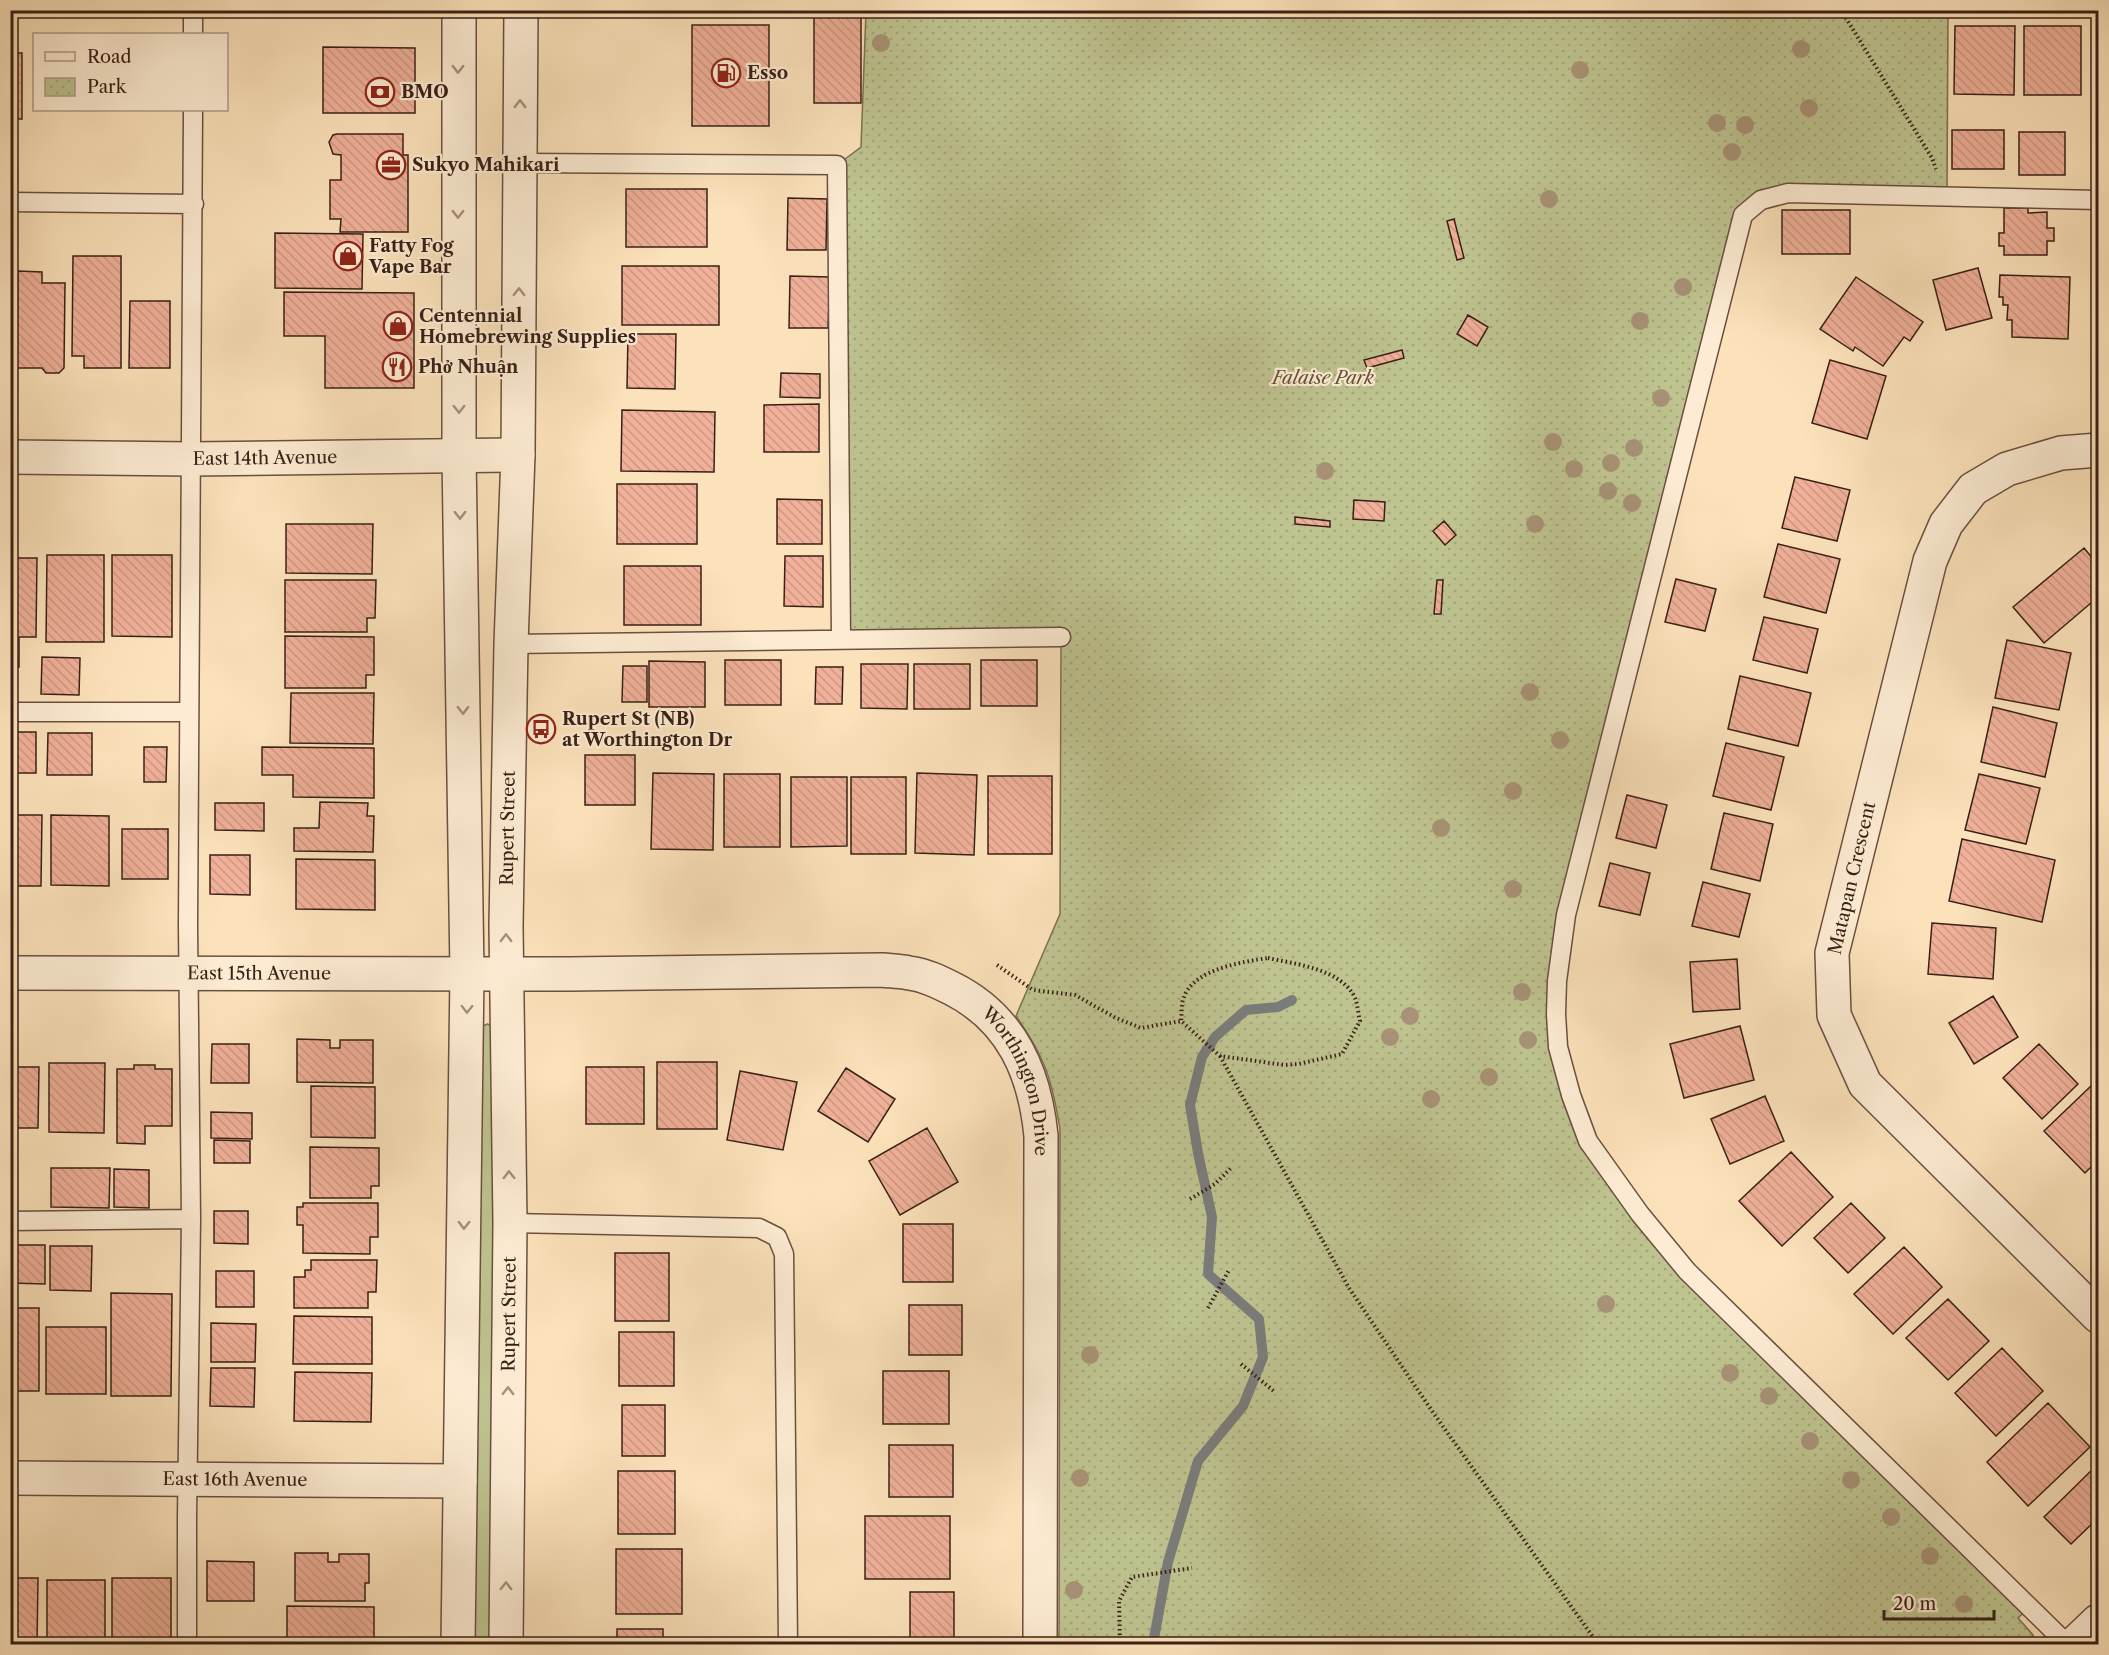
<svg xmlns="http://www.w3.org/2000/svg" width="2109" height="1655" font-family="'Libre Caslon Text',serif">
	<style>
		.green { fill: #bec390; stroke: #7c7253; stroke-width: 1.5 }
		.park { fill: url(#park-dots); stroke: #7c7253; stroke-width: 1.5 }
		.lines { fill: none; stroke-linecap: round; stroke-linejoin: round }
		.stream { stroke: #7a7c7a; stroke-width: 10 }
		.building { fill: url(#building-back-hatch); stroke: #392016; stroke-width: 1.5 }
		.service-casing { stroke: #6a503f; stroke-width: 21 }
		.minor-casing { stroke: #6a503f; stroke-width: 36 }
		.tertiary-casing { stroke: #6a503f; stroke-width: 36 }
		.path { stroke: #392016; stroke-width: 4; stroke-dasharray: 1.5 3; stroke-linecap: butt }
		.service { stroke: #fdecd3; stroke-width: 18 }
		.minor { stroke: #fdecd3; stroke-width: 33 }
		.tertiary { stroke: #fdecd3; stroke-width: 33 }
		.tree { fill: #a79275 }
		.oneway { stroke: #a5907e }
		.labels { text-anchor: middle; stroke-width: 4.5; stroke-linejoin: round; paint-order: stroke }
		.poi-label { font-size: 18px; font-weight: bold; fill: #392016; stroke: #fdecd3; text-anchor: start }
		.park-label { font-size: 18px; font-style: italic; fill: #61513b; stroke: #fdecd3 }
		.street-label { font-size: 18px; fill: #392016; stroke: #fdecd3 }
	</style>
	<defs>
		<pattern id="park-dots" width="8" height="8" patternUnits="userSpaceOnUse" patternTransform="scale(1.5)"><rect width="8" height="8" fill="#bec390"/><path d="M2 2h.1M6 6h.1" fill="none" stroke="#a4a77b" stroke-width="1.8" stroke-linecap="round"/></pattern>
		<pattern id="building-back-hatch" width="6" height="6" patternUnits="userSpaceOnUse" patternTransform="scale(1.5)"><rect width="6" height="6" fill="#f0b099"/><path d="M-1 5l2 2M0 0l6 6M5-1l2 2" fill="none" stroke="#cf9783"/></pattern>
	</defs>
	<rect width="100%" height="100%" fill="#fce2bb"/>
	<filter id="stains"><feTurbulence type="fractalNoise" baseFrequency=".00333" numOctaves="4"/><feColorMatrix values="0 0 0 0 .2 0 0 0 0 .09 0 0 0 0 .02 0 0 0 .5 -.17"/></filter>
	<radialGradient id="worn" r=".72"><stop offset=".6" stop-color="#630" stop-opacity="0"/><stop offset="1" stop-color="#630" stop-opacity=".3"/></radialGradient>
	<!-- green -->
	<path class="green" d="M487,1024L494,1026L495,1644H473L478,1029Z"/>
	<!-- park -->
	<path class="park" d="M866,11H1948L1947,197L1788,193L1743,215L1557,981L1571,1095L1640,1214L2029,1608L2018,1618L2033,1635L2036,1644H1059L1060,1129C1052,1080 1045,1057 1016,1016L1060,914L1061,638L841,639L837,165L861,147Z"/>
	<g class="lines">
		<!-- stream -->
		<path class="stream" d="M1153,1644L1168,1562L1198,1461L1243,1406L1263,1357L1259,1319L1208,1274L1212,1217L1198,1153L1190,1105L1202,1057L1215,1037L1246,1010L1278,1007L1292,1000"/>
	</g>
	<!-- building -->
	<path class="building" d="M814,16H861V103H814Z
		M692,25H769V126H692Z
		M1955,26H2015L2014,95L1954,94Z
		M2024,26H2081V95H2024Z
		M2097,27H2098V98H2097Z
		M323,47L415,48V113H323Z
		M10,53H22V119H10Z
		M1952,130H2004V169H1952Z
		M2019,132H2065V175H2019Z
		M337,134H403V155H408V232H340L341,219H330V180H341V155L333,154L329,142L333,135Z
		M626,189H707V247H626Z
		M788,198L827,199L826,250H787Z
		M2004,208H2028V213L2047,212V228H2054V241H2047V255H2004V246H1999V233H2004Z
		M1782,210H1850V254H1782Z
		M1454,219L1464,258L1457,260L1447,221Z
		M275,233L363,234L362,289L275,288Z
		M73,256H121V368H84V356H72Z
		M622,266H719V325H622Z
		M1978,268L1992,318L1946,330L1933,280Z
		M18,271L42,272V283H65L64,368L59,373H46L42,368H17Z
		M2000,275L2070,277L2068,339L2012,337V320H2007L2008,305H2003V297H1999Z
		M790,276L830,277L828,328H789Z
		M1856,277L1923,322L1910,341L1904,337L1883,366L1855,347L1853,351L1820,329Z
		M284,292L414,293V388H325V336H284Z
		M130,301H170V368H129Z
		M1468,315L1488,327L1477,346L1457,334Z
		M628,334H676L675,389L627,388Z
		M1402,350L1404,358L1367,368L1364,360Z
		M1830,360L1886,376L1867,439L1812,423Z
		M781,373L820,374V398L780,397Z
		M819,404V452H764V405Z
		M622,410L715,412L714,472L621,471Z
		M1795,477L1850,490L1837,541L1782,528Z
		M617,484H697V544H617Z
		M777,499L822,500V544H777Z
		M1354,500L1385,502L1384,521L1353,519Z
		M1295,517L1330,521V527L1295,524Z
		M1444,521L1456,535L1445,545L1433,531Z
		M286,524H373L372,574L286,573Z
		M1778,544L1840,559L1826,613L1764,597Z
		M2084,548L2098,565V597L2044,643L2013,607Z
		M47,555H104V642H46Z
		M112,555H172V637L112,636Z
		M785,556H823V607L784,606Z
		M10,558H37L36,637H19V667H10Z
		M624,566H701V625H624Z
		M1676,579L1716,589L1705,631L1665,622Z
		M285,580H376L375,618H367V632H285Z
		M1437,580H1443L1441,614H1434Z
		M1764,617L1818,629L1807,673L1753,660Z
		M285,636L374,637V675H366V688H285Z
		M2007,640L2071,653L2059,710L1995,698Z
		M42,657L80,658L79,695L41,694Z
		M725,660H781V705H725Z
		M981,660H1037V706H981Z
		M649,661L705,662V707H649Z
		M861,664H908L907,709L861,708Z
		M914,664H970V709H914Z
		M623,666H647V702H622Z
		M816,667H843L842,704H815Z
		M1740,676L1811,693L1798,746L1728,729Z
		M291,693H374L373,744L290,743Z
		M1993,707L2057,723L2045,777L1981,762Z
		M10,732H36V773H10Z
		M48,733H92V775H47Z
		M1726,743L1784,757L1771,810L1713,796Z
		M144,747H167L166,782H144Z
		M262,747L374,748V798L293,797V775H262Z
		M585,755H635V805H585Z
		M653,773L714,774L713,850L651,849Z
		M917,773L977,775L974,855L915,853Z
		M724,774H780V847H724Z
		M1979,774L2040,788L2026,844L1965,830Z
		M988,776H1052V854H988Z
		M791,777H847V846L791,847Z
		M851,777H906V854H851Z
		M1627,795L1667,805L1656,848L1616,838Z
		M320,802L368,803L367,816H374L373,852L294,851V828H319Z
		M215,803H264V831L215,830Z
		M1724,813L1773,824L1760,881L1711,869Z
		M10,815H42L41,886H10Z
		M51,815L109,816V886L51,885Z
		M122,829H168V879H122Z
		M1962,839L2055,860L2042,922L1949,901Z
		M210,855H250V895L210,894Z
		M296,859L375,860V910L296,909Z
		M1610,863L1650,873L1640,915L1599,906Z
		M1703,882L1750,894L1739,937L1692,926Z
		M1932,923L1996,928L1993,979L1928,974Z
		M1737,959L1740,1009L1693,1012L1690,962Z
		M1993,996L2018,1037L1974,1064L1949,1023Z
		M1740,1026L1754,1080L1684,1098L1670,1044Z
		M297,1039L330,1040V1048H340V1040H373V1083L297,1082Z
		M212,1044H249V1083H211Z
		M2039,1044L2078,1084L2042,1119L2003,1078Z
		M657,1062H717V1129H657Z
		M49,1063H105L104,1133L49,1132Z
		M134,1065H155V1069H172V1126H145V1144L117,1143V1069H134Z
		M10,1067H39L38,1128H17V1122H10Z
		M586,1067H644V1124H586Z
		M846,1068L895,1099L868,1142L818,1111Z
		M740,1071L797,1082L783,1150L727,1140Z
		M2092,1085L2098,1091V1160L2085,1173L2044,1131Z
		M311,1086L375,1087V1138L311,1137Z
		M1765,1096L1784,1141L1730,1164L1711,1119Z
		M211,1112L252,1113V1139L211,1138Z
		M927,1128L958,1182L900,1215L869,1161Z
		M214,1140L250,1141V1163H214Z
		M310,1147L379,1148V1186H371V1198H310Z
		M1791,1152L1833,1197L1782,1246L1739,1201Z
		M51,1168H110L109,1208L51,1207Z
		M114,1169L149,1170V1208L114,1207Z
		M303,1203H378V1237H370V1254L303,1253V1225H297V1207H303Z
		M1851,1203L1885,1238L1848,1273L1814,1238Z
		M214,1211H248V1244L214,1243Z
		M903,1224H953V1282H903Z
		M10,1245H45V1284L10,1283Z
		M50,1246H92L91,1291L50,1290Z
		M1904,1247L1942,1287L1893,1334L1854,1294Z
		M615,1253H669V1321H615Z
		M311,1260H377L376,1292H368V1308H294V1277H305V1270H311Z
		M216,1271H254V1307H216Z
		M111,1293L172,1294L171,1396H111Z
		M1948,1299L1989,1341L1948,1380L1906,1338Z
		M909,1305H962V1355H909Z
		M10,1308H39V1391H10Z
		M294,1316L372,1317V1364H293Z
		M211,1323L256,1324L255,1362H211Z
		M46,1327H106V1394H46Z
		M619,1332H674V1386H619Z
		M2002,1348L2043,1391L1996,1436L1955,1393Z
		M211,1368H255L254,1407L210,1406Z
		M883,1371H949V1424H883Z
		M295,1372L372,1373L371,1422L294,1421Z
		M2048,1403L2090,1447L2028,1506L1987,1462Z
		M622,1405H665V1456H622Z
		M889,1445H953V1497H889Z
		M2098,1464V1518L2071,1544L2044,1517Z
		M618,1471H675V1534H618Z
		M865,1516H950V1579H865Z
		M616,1549H682V1614H616Z
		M295,1553H328V1562H339V1554H369V1583H365V1601H295Z
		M207,1561L254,1562V1601H207Z
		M10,1578H38L37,1644H10Z
		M112,1578H171V1644H112Z
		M47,1580H105V1644H47Z
		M910,1592H954V1644H910Z
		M287,1606L374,1607V1644H287Z
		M617,1629H663V1644H617Z"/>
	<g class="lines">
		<!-- service casing -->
		<g class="service-casing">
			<path id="service" d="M193,10V34
				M519,163L837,165L841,639
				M10,202L194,204
				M511,644L1061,637
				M10,712H189
				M10,1221L191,1219
				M510,1223L759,1228L777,1237L784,1254L788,1644
				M187,1644V1517L191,1219L188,926L193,110
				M2067,1644L1687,1271L1640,1214L1588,1141L1571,1095L1558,1047L1556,1014L1557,981L1566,915L1743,215L1761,200L1788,193L2098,200"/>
		</g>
		<!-- minor casing -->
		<g class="minor-casing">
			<g id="minor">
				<path d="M2098,450L2061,453L2007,469L1973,489L1946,524L1930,561L1832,953L1834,1015L1865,1084L2098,1316"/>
				<path id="s1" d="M10,457L191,459L518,455"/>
				<path id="s2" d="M10,973L570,974L882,970C891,971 900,971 909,973C925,975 939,982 953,989C1012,1019 1035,1073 1041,1136L1040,1644"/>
				<path id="s3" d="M10,1478L460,1481"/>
				<path d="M2074,1644L2098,1621"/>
			</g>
		</g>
		<!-- tertiary casing -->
		<g class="tertiary-casing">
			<g id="tertiary">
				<path d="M458,1644L467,973L459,456V10"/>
				<path id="s4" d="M506,1644L510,1223L506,926L511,644L518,455L521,10"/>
			</g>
		</g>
		<!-- path -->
		<path class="path" d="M1841,10L1932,158L1936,169
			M1268,958C1295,964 1342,969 1355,998C1358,1005 1358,1014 1360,1021L1342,1054L1298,1064L1285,1065L1220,1056L1181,1021C1182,1014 1181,1003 1184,997C1194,969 1242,962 1268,958Z
			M997,965L1033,990L1075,995L1116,1018L1141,1028L1181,1021
			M1220,1056L1349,1288L1432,1411L1598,1644
			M1190,1199L1215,1184L1232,1167
			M1208,1308L1229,1270
			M1241,1364L1275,1392
			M1120,1644L1119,1601L1132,1577L1192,1568"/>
		<!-- service -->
		<use href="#service" class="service"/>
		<!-- minor -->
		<use href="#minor" class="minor"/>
		<!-- tertiary -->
		<use href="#tertiary" class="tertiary"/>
	</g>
	<!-- trees -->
	<g class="tree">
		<circle cx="881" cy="43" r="9"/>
		<circle cx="1801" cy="49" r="9"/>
		<circle cx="1580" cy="70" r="9"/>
		<circle cx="1809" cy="108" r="9"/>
		<circle cx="1717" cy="123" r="9"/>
		<circle cx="1745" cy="125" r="9"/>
		<circle cx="1732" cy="152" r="9"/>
		<circle cx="1549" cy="199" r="9"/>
		<circle cx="1683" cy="287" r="9"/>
		<circle cx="1640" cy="321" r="9"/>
		<circle cx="1661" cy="398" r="9"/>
		<circle cx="1553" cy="442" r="9"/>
		<circle cx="1634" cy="448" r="9"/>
		<circle cx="1611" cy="463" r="9"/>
		<circle cx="1574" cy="469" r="9"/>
		<circle cx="1325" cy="471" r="9"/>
		<circle cx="1608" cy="491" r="9"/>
		<circle cx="1632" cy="503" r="9"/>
		<circle cx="1535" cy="524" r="9"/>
		<circle cx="1530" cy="692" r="9"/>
		<circle cx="1560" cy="740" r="9"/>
		<circle cx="1513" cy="791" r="9"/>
		<circle cx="1441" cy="828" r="9"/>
		<circle cx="1513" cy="889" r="9"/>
		<circle cx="1522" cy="992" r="9"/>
		<circle cx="1410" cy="1016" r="9"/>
		<circle cx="1390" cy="1037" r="9"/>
		<circle cx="1528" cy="1040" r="9"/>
		<circle cx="1489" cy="1077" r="9"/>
		<circle cx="1431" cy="1099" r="9"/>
		<circle cx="1606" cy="1304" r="9"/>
		<circle cx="1090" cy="1355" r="9"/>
		<circle cx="1730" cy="1373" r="9"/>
		<circle cx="1769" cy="1396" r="9"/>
		<circle cx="1810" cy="1441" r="9"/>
		<circle cx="1080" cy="1478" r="9"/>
		<circle cx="1851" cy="1480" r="9"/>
		<circle cx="1891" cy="1517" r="9"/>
		<circle cx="1930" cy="1556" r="9"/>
		<circle cx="1074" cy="1590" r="9"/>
		<circle cx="1964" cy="1604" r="9"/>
	</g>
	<!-- one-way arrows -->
	<defs><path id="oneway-chevron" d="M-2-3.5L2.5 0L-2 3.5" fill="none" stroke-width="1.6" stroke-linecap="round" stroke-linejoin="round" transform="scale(1.5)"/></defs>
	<g class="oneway">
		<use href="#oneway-chevron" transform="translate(458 69) rotate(91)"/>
		<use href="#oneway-chevron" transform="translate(520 104) rotate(-90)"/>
		<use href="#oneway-chevron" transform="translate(458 214) rotate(90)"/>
		<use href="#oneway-chevron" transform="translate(519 292) rotate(-90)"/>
		<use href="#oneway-chevron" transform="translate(459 409) rotate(90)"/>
		<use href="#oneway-chevron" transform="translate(460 515) rotate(89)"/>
		<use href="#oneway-chevron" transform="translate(463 710) rotate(89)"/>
		<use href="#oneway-chevron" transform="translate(506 938) rotate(-90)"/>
		<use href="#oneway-chevron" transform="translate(467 1009) rotate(91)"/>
		<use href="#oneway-chevron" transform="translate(509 1175) rotate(-91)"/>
		<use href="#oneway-chevron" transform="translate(464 1225) rotate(91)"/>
		<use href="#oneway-chevron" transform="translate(508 1391) rotate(-89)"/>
		<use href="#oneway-chevron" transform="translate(506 1586) rotate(-89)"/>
	</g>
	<!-- icons -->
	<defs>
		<g id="fuel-ring" transform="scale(1.5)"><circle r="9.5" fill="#fdecd3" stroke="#8f2418" stroke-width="1.5"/><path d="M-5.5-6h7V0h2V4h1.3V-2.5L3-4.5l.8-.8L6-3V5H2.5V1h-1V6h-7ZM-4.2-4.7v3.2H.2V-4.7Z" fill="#8f2418"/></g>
		<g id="bank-ring" transform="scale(1.5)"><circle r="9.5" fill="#fdecd3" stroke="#8f2418" stroke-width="1.5"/><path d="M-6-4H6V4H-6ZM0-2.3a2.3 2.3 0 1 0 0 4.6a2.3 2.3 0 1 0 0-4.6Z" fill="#8f2418"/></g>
		<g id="office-ring" transform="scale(1.5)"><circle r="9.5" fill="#fdecd3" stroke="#8f2418" stroke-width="1.5"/><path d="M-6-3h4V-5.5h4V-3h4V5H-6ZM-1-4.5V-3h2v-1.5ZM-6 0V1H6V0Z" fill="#8f2418"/></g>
		<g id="shop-ring" transform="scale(1.5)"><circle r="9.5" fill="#fdecd3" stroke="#8f2418" stroke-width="1.5"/><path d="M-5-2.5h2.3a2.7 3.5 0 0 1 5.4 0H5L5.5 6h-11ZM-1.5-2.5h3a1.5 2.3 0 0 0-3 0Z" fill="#8f2418"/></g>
		<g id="restaurant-ring" transform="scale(1.5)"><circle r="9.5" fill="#fdecd3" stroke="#8f2418" stroke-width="1.5"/><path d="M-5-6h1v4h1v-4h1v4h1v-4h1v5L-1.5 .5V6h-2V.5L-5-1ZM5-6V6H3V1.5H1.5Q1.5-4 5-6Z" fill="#8f2418"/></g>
		<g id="bus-ring" transform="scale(1.5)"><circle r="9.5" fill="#fdecd3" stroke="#8f2418" stroke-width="1.5"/><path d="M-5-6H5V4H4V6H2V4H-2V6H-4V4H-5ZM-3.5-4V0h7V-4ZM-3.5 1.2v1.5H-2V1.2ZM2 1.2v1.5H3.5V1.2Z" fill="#8f2418"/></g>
	</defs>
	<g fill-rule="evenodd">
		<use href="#fuel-ring" x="726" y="73"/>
		<use href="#bank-ring" x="380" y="92"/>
		<use href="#office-ring" x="391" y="165"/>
		<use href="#shop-ring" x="348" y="256"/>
		<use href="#shop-ring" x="398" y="326"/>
		<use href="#restaurant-ring" x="397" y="367"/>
		<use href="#bus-ring" x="541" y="729"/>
	</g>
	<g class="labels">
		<!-- poi labels -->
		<g class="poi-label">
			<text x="747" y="79">Esso</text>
			<text x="401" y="98">BMO</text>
			<text x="412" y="171">Sukyo Mahikari</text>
			<text x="369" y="252">Fatty Fog<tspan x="369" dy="21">Vape Bar</tspan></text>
			<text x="419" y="322">Centennial<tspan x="419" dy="21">Homebrewing Supplies</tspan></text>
			<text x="418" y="373">Phở Nhuận</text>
			<text x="562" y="725">Rupert St (NB)<tspan x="562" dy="21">at Worthington Dr</tspan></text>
		</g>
		<!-- park labels -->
		<g class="park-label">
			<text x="1323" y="384">Falaise Park</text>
		</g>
		<!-- street labels -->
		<g class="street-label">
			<text dy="6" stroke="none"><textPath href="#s1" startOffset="255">East 14th Avenue</textPath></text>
			<text dy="6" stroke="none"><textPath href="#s4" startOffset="816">Rupert Street</textPath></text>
			<text transform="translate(1852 878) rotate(-77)" y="6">Matapan Crescent</text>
			<text dy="6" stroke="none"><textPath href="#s2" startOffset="249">East 15th Avenue</textPath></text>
			<text dy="6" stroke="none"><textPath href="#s2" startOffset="1065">Worthington Drive</textPath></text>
			<text dy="6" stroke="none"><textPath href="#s4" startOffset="330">Rupert Street</textPath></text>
			<text dy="6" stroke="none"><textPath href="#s3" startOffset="225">East 16th Avenue</textPath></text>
		</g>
	</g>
	<!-- margin -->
	<rect width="2109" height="1655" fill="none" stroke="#fce2bb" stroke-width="36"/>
	<rect x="12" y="12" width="2085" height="1631" fill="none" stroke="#392016" stroke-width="3"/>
	<rect x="18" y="18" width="2073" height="1619" fill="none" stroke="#392016" stroke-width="1.5"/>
	<!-- legend -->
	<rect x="33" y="33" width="195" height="78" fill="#fdecd3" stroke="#af9a87" stroke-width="1.5"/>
	<rect x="45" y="52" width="30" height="9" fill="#fdecd3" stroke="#af9a87" stroke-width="1.5"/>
	<text x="87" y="63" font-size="18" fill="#392016">Road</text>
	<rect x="45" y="78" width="30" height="18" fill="url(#park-dots)" stroke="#af9a87" stroke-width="1.5"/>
	<text x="87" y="93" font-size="18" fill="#392016">Park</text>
	<!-- scale -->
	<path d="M1884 1610v9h110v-9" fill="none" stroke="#392016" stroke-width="3"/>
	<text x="1893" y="1610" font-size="18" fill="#392016" stroke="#fdecd3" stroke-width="4.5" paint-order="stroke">20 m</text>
	<rect width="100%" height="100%" filter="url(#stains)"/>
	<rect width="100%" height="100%" fill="url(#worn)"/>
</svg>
